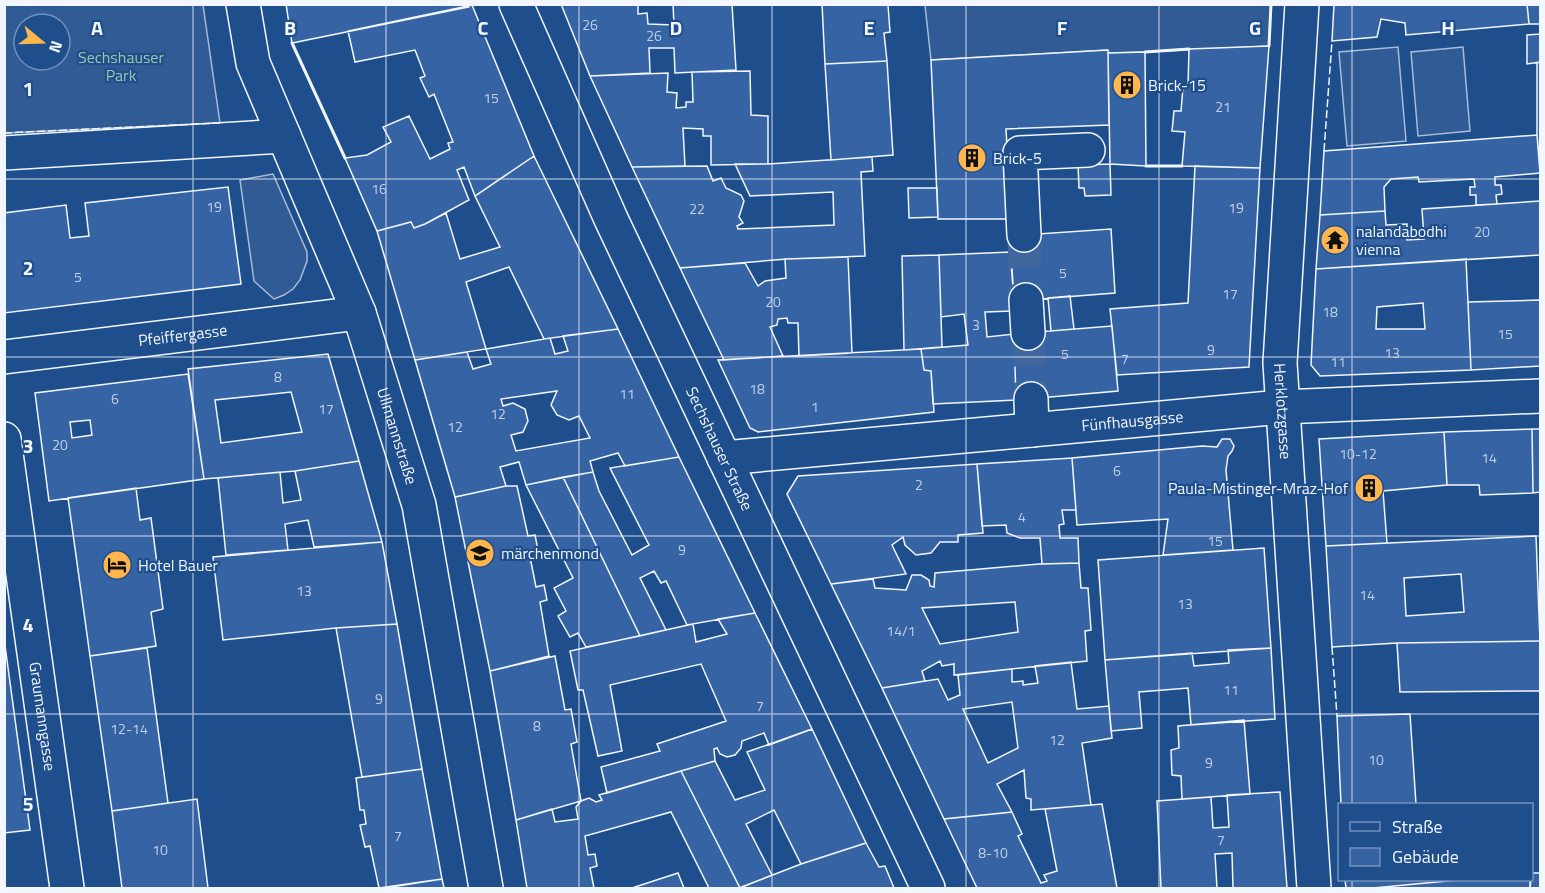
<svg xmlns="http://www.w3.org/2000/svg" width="1545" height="893" font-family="'Titillium Web',sans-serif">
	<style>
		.built { fill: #305b95; stroke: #a8bbd7; stroke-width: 1.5; fill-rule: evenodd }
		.building { fill: #3563a3; stroke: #f2f6ff; stroke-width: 1.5; fill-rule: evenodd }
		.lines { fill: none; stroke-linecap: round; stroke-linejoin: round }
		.minor-tunnel { stroke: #3f679d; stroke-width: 33; stroke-dasharray: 33 16; stroke-linecap: butt }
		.minor-casing { stroke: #f2f6ff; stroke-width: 36 }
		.minor { stroke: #1f4e8c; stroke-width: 33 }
		.fence { stroke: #f2f6ff; stroke-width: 1.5; stroke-dasharray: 8 3; stroke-linecap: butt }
		.wall { stroke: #f2f6ff; stroke-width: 3 }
		.grid { fill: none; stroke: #f2f6ff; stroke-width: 1.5; stroke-opacity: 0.55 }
		.labels { text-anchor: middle; stroke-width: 4.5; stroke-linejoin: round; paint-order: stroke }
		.number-label { font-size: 14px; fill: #c3d1e8 }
		.park-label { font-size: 16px; fill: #97c8a6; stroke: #1f4e8c }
		.poi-label { font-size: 16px; fill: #f2f6ff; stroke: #1f4e8c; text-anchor: start }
		.street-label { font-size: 16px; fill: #f2f6ff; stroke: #1f4e8c }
		.grid-label { font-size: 20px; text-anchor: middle; font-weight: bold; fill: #f2f6ff; stroke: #1f4e8c; stroke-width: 4.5; stroke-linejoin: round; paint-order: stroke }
	</style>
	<rect width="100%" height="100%" fill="#1f4e8c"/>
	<!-- built -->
	<path class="built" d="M4,5H203L220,123L5,133ZM24,24H60V60H24Z
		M925,5H1271L1269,46L1145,52L1108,53L1107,50L931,60Z
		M1398,47L1406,141L1347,146L1339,52Z
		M1463,47L1470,131L1418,136L1411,52Z
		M273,174L307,252V261L300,280L293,289L284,295L274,299L254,281L240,180Z"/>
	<!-- building -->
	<path class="building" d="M286,4H469V7L292,43Z
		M561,4H638V14L647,13L648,24L674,25L673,4H732L736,70L675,73L674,48H649L650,73L590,76Z
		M822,4L888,5L890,32L884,33L887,61L825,64Z
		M1334,4H1527L1529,24L1406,35L1405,23L1381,19L1377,37L1332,41Z
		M1527,4H1540V24H1529Z
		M472,5L534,156L475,196L464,167L457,170L469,200L425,224L414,228L411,222L377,231L345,158L367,155L391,142L383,127L409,116L430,159L450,149L448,143L453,142L434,94L429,97L420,78L425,76L415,50L355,62L348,31Z
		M1540,34V62L1527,64V35Z
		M1269,46L1260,168L1182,166L1185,132L1172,131L1174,111H1181L1183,87L1188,86L1189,49Z
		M1108,50L1109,125L1006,129L1011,219H938L931,60Z
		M1145,52L1146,166L1110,164L1108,53Z
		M887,61L893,155L831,160L825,64Z
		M1540,62V156L1539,155L1537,135V63Z
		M750,71L751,115L768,116V164L711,165V136H703V129L683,128L685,166L632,167L590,76L668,73L667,92L677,93L676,108L686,107V102H693L692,72Z
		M1537,135L1540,173L1495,177V185H1501L1502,194L1496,195L1497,204L1476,205V195H1470V187H1475L1474,179L1419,182L1418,177L1391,179L1384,187L1385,211L1320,215L1324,151Z
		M534,156L618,329L544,339L509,267L466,282L486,349L415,360L377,231L411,222L414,228L425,224L446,213L460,259L500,247L475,196Z
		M872,157L873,171L861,172L865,256L787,259L680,268L632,167L707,166L713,181L721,178L726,188L741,195L744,201L739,217L743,223L737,226L738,229L834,225L833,192L750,196L735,164H768Z
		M1110,164L1111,195L1085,196L1084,188H1079L1078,165Z
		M1195,166L1260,168L1249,367L1117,375L1110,309L1188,303Z
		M228,187L241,284L4,313V213L66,205L70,238L89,236L85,203Z
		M908,188H937L938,217L909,218Z
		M1540,201V255L1316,269L1320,215L1385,211L1386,225L1407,224V240L1424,239L1422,209Z
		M1111,229L1115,293L1014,301L1009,236Z
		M1011,252L1014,301L1012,311L985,312L987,337L1014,334L1016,400L933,404L931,371L924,370L921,349L968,345L964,314L941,317L939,255Z
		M939,255L942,347L904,350L902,256Z
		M848,257L852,353L799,356L798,323H788L787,318L778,319L777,325L770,327L783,356L724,360L680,268L745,263L758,286L765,281L786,278L785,259Z
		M1466,259L1471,370L1320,376L1311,365L1316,269ZM1423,303L1425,329H1376L1377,307Z
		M1070,296L1074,329L1051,331L1048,298Z
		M1540,300V366L1471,370L1468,302Z
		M1112,326L1118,391L1016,400L1014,334Z
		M618,329L679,457L625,466L618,453L590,461L593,472L526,485L519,462L500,467L506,486L455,497L415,360L467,352L473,369L491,364L486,349L550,338L555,354L568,351L563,336ZM557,391L551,405L557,415L569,420L579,416L590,438L516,451L511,435L523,432L528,421L525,409L513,403L503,406L501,399Z
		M921,349L924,370L931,371L934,412L758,432L750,428L718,360Z
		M328,354L359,461L295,471L204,479L188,369ZM291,392L302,432L221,443L215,400Z
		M188,374L204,479L49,501L35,393ZM90,420L92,435L72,438L70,422Z
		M1532,429H1540V492L1533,493Z
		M1532,429L1533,493L1480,495L1479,485H1447L1444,432Z
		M1444,432L1447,485L1383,491L1387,543L1326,546L1319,439Z
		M1222,439H1230L1234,446L1232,451L1228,456L1226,470L1233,550L1163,555L1168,519L1077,525L1072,458L1202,446L1217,447Z
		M679,457L755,613L687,625L666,581L661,583L654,571L640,578L666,630L640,636L563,477L593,472L599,491L632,555L649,545L610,468Z
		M1072,458L1076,510H1062L1064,524L1059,525L1060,538H1078L1079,563L1042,564L1040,538H1020L1007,533L1006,525L982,526L977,464Z
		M359,461L382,542L314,547L308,520L285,524L288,550L226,555L218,478L280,472L283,503L301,500L295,471Z
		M977,464L983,533L958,535V542H940L931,553L916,555L905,545L903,537L892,545L906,574L831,584L787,494L798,476Z
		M563,477L640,636L586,647L578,633L570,637L558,616L566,611L554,588L573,578L526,485Z
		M506,486H517L528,536L535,535L538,550L529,552L536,587L544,585L547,600L540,602L549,656L490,671L455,497Z
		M136,488L140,520L151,518L163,609L151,612L156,646L90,656L68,498Z
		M1536,536L1540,641L1397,643L1332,647L1326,546ZM1461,574L1464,612L1406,616L1404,578Z
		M382,542L397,624L336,628L223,640L213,557Z
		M1264,548L1271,648L1105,660L1098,560Z
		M1079,563L1081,588H1088L1091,630L1085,631L1087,661L954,675V664L942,666L940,661L922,671L925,681L882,688L831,584L873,579L875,588L906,590L912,575H921L929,580L930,586L934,587L935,573L1039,564ZM1015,602L1018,632L940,644L922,608Z
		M755,613L812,729L769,745L764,733L742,741L741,748L735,755L727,757L720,754L717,748L714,749L715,761L607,793L601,767L660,751L657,744L726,721L701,664L610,685L622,751L598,756L583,690H578L570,651L693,624L696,642L727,634L718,619Z
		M397,624L422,769L362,777L336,628Z
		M4,638L30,830L4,833Z
		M1540,641V691L1400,692L1397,643Z
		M147,648L168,803L112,811L90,656Z
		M1271,648L1275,719L1191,725L1188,688L1139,692L1142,728L1111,731L1105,660L1192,653L1194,666L1229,663L1228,650Z
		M555,656L565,710L571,709L577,742L571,744L581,801L516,820L490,671Z
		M1071,662L1077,709L1109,706L1112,738L1082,743L1091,805L1031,810V799L1026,798L1024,770L997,784L1012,812L944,819L882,688L938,679L948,700L960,695L958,675L1012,669V682L1023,681V685L1038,683L1035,666ZM1012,702L1018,748L988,763L963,709Z
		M1410,714L1416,804H1341L1337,716Z
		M1244,720L1250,794L1182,799L1181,776L1172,775L1171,750L1179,748L1178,726Z
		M812,729L866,843L801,864L774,810L746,824L772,875L740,888L681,771L715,761L735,800L765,790L747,752Z
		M422,769L442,879L379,888L370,846L365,847L360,825L366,824L364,810H360L356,778Z
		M681,771L740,888H709L671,812L585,836L588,855L595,854L597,866L590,868L594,888H527L516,820L552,809L555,822L578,819L576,807L581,801L589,798L596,802L602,800L599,795Z
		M1280,792L1287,888H1233L1232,853L1215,854L1217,888H1161L1157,801L1211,797L1213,828L1229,827L1227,795Z
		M197,799L208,888H122L112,811Z
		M1102,804L1117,888H977L944,819L1012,812L1022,834L1018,836L1041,883L1047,881L1044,875L1057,871L1045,809Z
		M866,843L879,867L885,866L894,888H739L801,864Z
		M678,873L684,888H632Z
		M1532,873H1540V888H1530Z
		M442,879L444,888H385Z
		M1345,880H1458L1373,888H1346Z
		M1458,880H1530V888H1373Z"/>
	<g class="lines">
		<!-- minor-tunnel -->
		<path class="minor-tunnel" d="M1024,235L1026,300
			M1028,333L1031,399"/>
		<!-- minor casing -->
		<g class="minor-casing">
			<g id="minor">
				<path id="s1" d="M243,4L253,63L359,313L419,505L486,888"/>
				<path id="s2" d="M516,4L611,219L928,888"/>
				<path id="s3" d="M1302,4L1280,363L1314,888"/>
				<path d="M4,153L284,136"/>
				<path d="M1024,235L1020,153L1088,150"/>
				<path d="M1026,300L1028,333"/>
				<path id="s4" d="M4,357L359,313"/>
				<path d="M1031,399L1032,430"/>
				<path id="s5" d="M4,439L67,888"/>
				<path id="s6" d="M724,458L1282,407L1540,396"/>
			</g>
		</g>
		<!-- minor -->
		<use href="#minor" class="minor"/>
		<!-- fence -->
		<path class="fence" d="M4,133L220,123
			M1324,151L1332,41
			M1332,647L1337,716"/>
		<!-- wall -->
		<path class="wall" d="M292,43L345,158
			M1269,46L1271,4
			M1145,52L1189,49
			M1146,166H1182"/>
	</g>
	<!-- grid -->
	<path class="grid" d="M193,4V888M386,4V888M579,4V888M772,4V888M966,4V888M1159,4V888M1352,4V804M4,179H1540M4,357H1540M4,536H1540M4,714H1540M1352,880V888"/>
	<!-- icons -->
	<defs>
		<g id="building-disc" transform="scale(1.5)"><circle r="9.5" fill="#ffb74d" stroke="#1f4e8c"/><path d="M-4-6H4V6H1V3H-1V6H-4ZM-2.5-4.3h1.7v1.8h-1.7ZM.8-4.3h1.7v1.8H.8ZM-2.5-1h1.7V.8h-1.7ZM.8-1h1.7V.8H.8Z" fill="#111"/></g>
		<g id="temple-disc" transform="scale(1.5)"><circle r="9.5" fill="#ffb74d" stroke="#1f4e8c"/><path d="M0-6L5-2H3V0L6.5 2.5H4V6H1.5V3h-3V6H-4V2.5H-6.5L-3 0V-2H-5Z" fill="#111"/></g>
		<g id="school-disc" transform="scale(1.5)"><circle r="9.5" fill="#ffb74d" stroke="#1f4e8c"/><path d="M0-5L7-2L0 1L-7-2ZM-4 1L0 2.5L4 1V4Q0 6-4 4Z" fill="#111"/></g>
		<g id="hotel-disc" transform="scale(1.5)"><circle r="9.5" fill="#ffb74d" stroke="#1f4e8c"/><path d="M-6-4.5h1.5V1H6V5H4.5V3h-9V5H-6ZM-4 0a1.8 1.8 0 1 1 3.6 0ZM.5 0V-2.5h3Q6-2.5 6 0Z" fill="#111"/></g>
	</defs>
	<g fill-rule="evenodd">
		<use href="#building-disc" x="1127" y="85"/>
		<use href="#building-disc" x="972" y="158"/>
		<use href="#temple-disc" x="1335" y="240"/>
		<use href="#building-disc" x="1369" y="488"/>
		<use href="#school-disc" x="480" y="553"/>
		<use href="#hotel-disc" x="117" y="565"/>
	</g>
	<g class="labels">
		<!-- number labels -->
		<g class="number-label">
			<text x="590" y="30">26</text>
			<text x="654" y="41">26</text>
			<text x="491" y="103">15</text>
			<text x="1223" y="112">21</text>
			<text x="379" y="194">16</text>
			<text x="214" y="212">19</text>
			<text x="1236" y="213">19</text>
			<text x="697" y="214">22</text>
			<text x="1482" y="237">20</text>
			<text x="1063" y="278">5</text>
			<text x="78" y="282">5</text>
			<text x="1230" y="299">17</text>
			<text x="773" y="307">20</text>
			<text x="1330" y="317">18</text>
			<text x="976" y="330">3</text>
			<text x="1505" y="339">15</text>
			<text x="1211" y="355">9</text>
			<text x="1392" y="358">13</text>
			<text x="1065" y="359">5</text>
			<text x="1125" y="364">7</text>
			<text x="1338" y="367">11</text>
			<text x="278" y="382">8</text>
			<text x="757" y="394">18</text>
			<text x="627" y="399">11</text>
			<text x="115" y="404">6</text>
			<text x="815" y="412">1</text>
			<text x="326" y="414">17</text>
			<text x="498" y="419">12</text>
			<text x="455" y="432">12</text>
			<text x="60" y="450">20</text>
			<text x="1358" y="459">10-12</text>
			<text x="1489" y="463">14</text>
			<text x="1117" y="476">6</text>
			<text x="919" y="490">2</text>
			<text x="1022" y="522">4</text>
			<text x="1215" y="546">15</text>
			<text x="682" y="555">9</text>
			<text x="304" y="596">13</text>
			<text x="1367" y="600">14</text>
			<text x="1185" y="609">13</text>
			<text x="901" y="636">14/1</text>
			<text x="1231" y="695">11</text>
			<text x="379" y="704">9</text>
			<text x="760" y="711">7</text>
			<text x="537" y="731">8</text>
			<text x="129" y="734">12-14</text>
			<text x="1057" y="745">12</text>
			<text x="1376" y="765">10</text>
			<text x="1209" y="768">9</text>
			<text x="398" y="841">7</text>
			<text x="1221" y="845">7</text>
			<text x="160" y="855">10</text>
			<text x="993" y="858">8-10</text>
		</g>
		<!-- park labels -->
		<g class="park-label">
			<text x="121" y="63">Sechshauser<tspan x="121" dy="18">Park</tspan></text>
		</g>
		<!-- poi labels -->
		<g class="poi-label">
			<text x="1148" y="91">Brick-15</text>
			<text x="993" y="164">Brick-5</text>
			<text x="1356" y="237">nalandabodhi<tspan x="1356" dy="18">vienna</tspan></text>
			<text x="1348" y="494" text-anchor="end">Paula-Mistinger-Mraz-Hof</text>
			<text x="501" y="559">märchenmond</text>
			<text x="138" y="571">Hotel Bauer</text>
		</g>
		<!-- street labels -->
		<g class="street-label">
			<text dy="6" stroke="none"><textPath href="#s4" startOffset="180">Pfeiffergasse</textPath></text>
			<text dy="6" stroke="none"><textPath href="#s3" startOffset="408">Herklotzgasse</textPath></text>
			<text dy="6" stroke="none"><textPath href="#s6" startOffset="410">Fünfhausgasse</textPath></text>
			<text dy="6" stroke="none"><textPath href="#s1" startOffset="460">Ullmannstraße</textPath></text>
			<text dy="6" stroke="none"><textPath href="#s2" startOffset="489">Sechshauser Straße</textPath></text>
			<text dy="6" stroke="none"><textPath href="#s5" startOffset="280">Graumanngasse</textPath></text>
		</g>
	</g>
	<g class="grid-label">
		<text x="97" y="35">A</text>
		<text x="290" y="35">B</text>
		<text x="483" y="35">C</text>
		<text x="676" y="35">D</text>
		<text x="869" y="35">E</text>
		<text x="1062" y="35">F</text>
		<text x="1255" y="35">G</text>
		<text x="1448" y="35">H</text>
		<text x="28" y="96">1</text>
		<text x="28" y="275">2</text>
		<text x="28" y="453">3</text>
		<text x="28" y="632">4</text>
		<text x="28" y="811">5</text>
	</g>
	<!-- border -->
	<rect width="1545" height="893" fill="none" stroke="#f2f6ff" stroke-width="12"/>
	<!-- legend -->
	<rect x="1338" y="803" width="195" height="78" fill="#1f4e8c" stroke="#7391ba" stroke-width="1.5"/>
	<rect x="1350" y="822" width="30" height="9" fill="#1f4e8c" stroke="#7391ba" stroke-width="1.5"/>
	<text x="1392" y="833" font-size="18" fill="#f2f6ff">Straße</text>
	<rect x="1350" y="848" width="30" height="18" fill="#3563a3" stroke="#7391ba" stroke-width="1.5"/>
	<text x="1392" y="863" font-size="18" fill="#f2f6ff">Gebäude</text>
	<!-- north arrow -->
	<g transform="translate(42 42) rotate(109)"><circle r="28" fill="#1f4e8c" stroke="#7391ba" stroke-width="1.5"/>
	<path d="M0-4.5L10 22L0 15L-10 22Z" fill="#ffb74d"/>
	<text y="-9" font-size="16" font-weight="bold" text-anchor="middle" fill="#f2f6ff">N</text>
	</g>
</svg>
